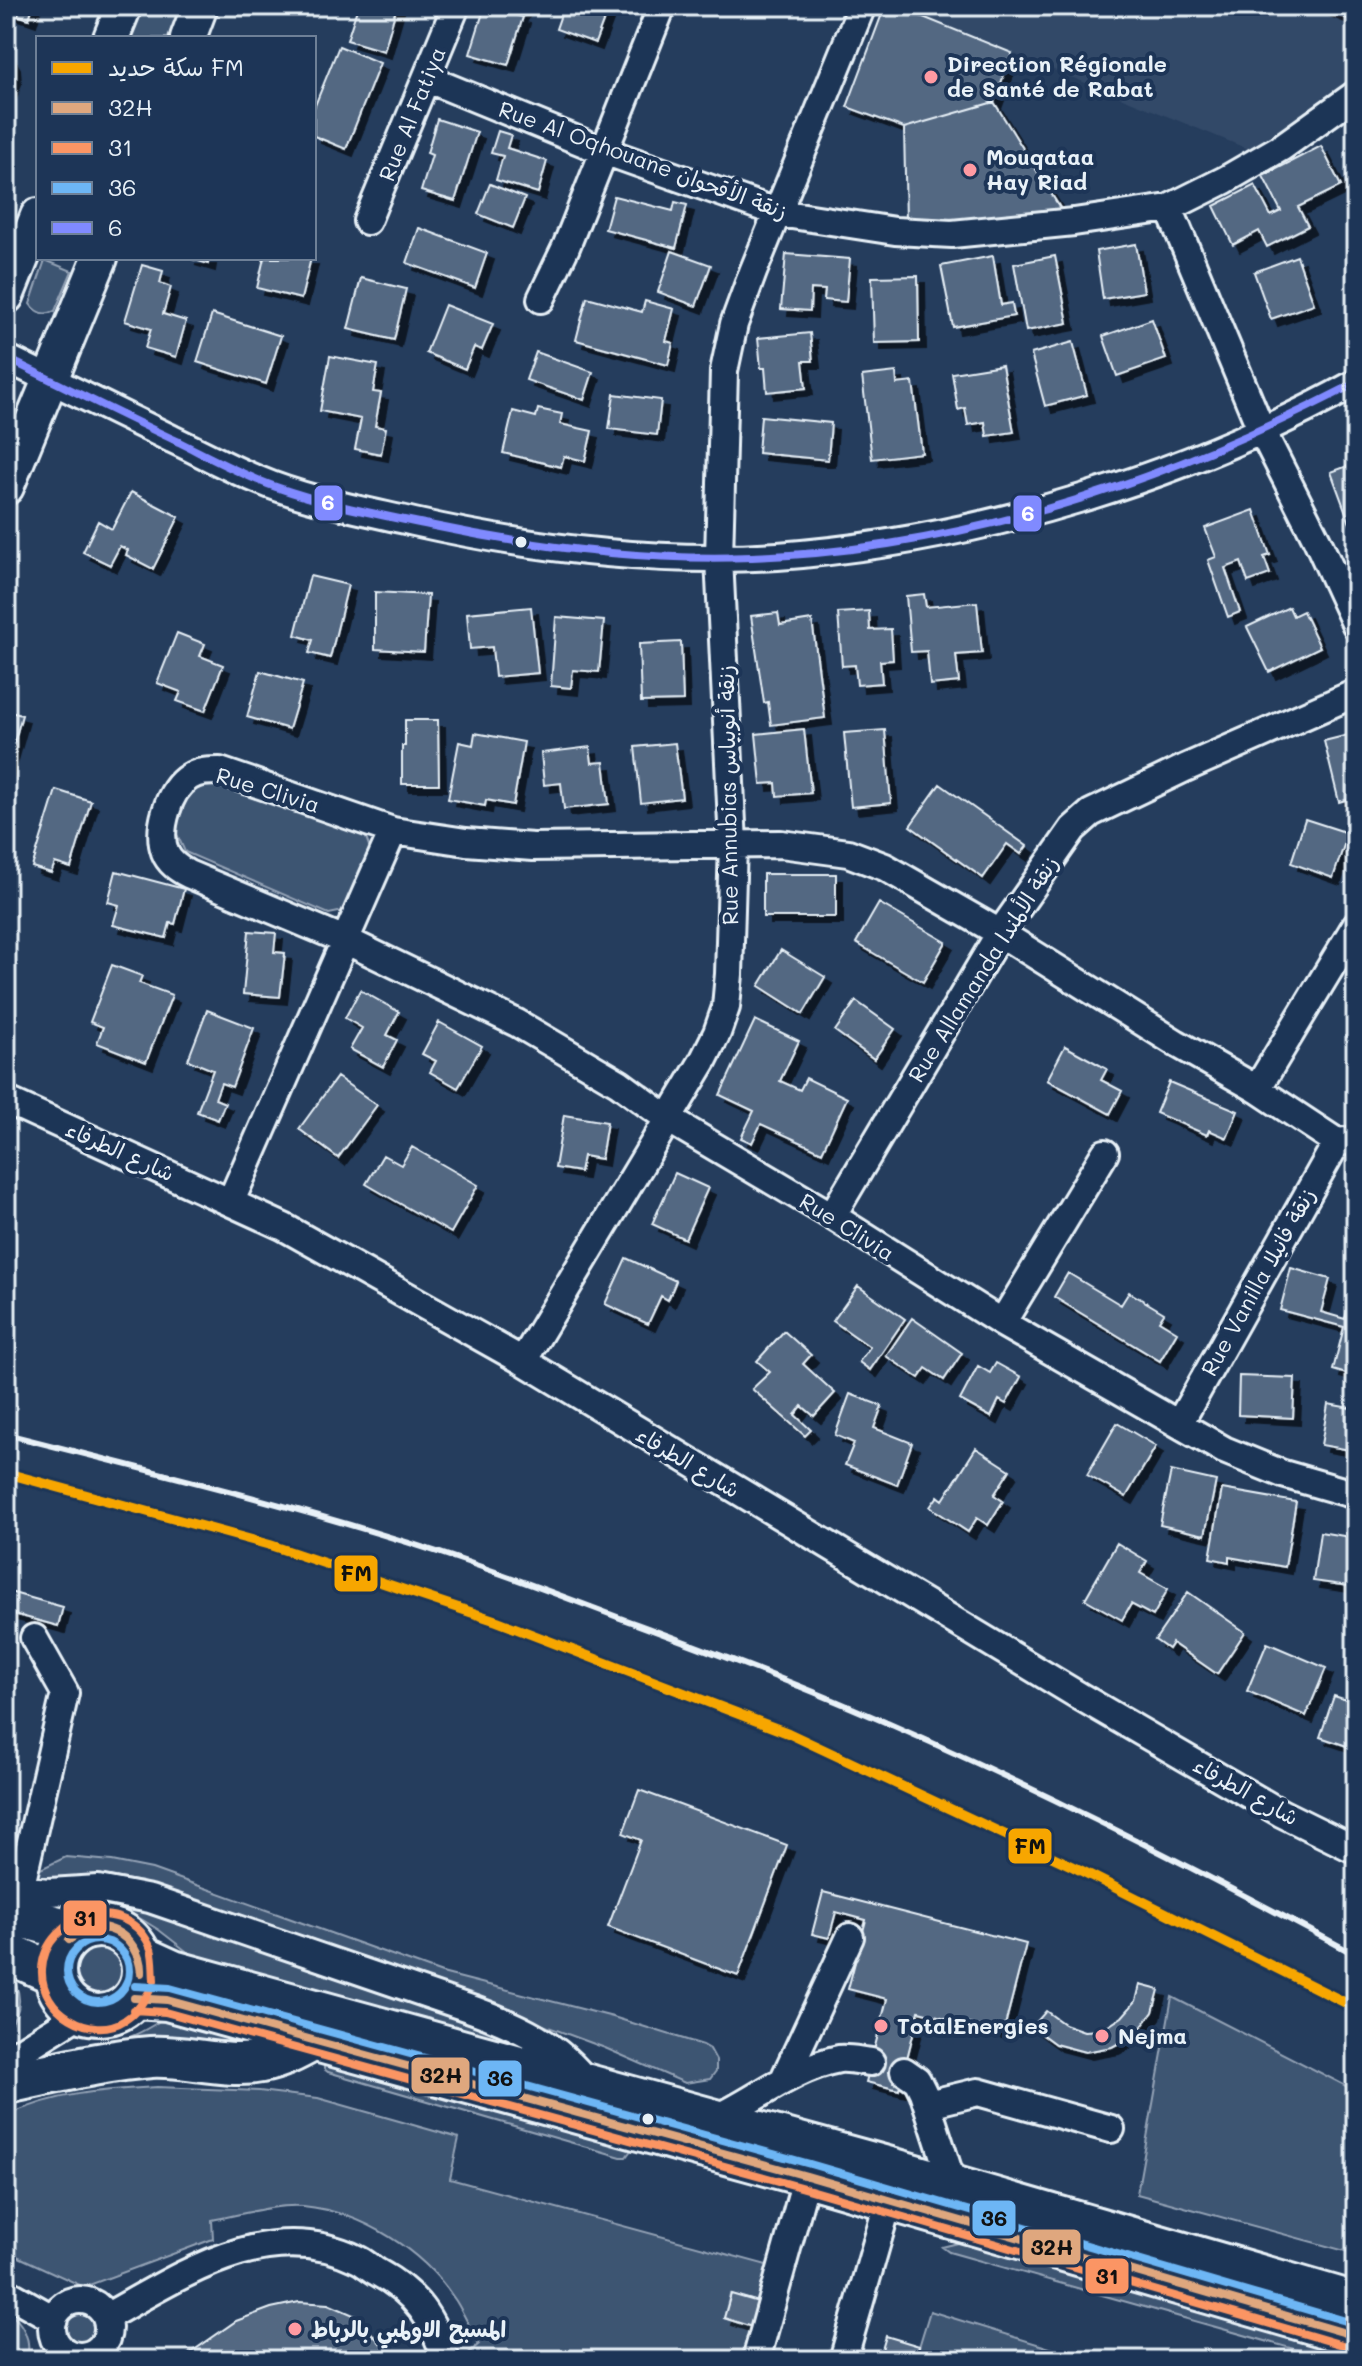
<svg xmlns="http://www.w3.org/2000/svg" width="1362" height="2366" font-family="Mali,'Playpen Sans Arabic',sans-serif">
	<style>
		.built { fill: #334a68 }
		.green { fill: #3e5472; stroke: #93a2b5; stroke-width: 2 }
		.building { fill: #536782; stroke: #e8f1f8; stroke-width: 2; filter: url(#shadow) }
		.lines { fill: none; stroke-linecap: round; stroke-linejoin: round }
		.minor-casing { stroke: #e8f1f8; stroke-width: 32 }
		.major-casing { stroke: #e8f1f8; stroke-width: 40 }
		.highway-casing { stroke: #e8f1f8; stroke-width: 46 }
		.minor { stroke: #1d3557; stroke-width: 26 }
		.major { stroke: #1d3557; stroke-width: 34 }
		.highway { stroke: #1d3557; stroke-width: 40 }
		.rail { stroke: #e8f1f8; stroke-width: 6 }
		.bus-1-casing { stroke: #1d3557; stroke-width: 14 }
		.bus-2-casing { stroke: #1d3557; stroke-width: 14 }
		.bus-3-casing { stroke: #1d3557; stroke-width: 14 }
		.bus-4-casing { stroke: #1d3557; stroke-width: 14 }
		.bus-1 { stroke: #dfa77e; stroke-width: 8 }
		.bus-2 { stroke: #fb9564; stroke-width: 8 }
		.bus-3 { stroke: #6db6f5; stroke-width: 8 }
		.bus-4 { stroke: #808aff; stroke-width: 8 }
		.rail-1-casing { stroke: #1d3557; stroke-width: 16 }
		.rail-1 { stroke: #f7a600; stroke-width: 10 }
		.poi-dot { fill: #ff9aa2; stroke: #1d3557; stroke-width: 3 }
		.bus-dot { fill: #e8f1f8; stroke: #1d3557; stroke-width: 3 }
		.labels { text-anchor: middle; stroke-width: 8; stroke-linejoin: round; paint-order: stroke }
		.poi-label { font-size: 22px; font-weight: bold; fill: #e8f1f8; stroke: #1d3557; text-anchor: start }
		.street-label { font-size: 22px; fill: #e8f1f8; stroke: #1d3557 }
		.line-badge { stroke: #1d3557; stroke-width: 3 }
		.badge-label { font-size: 22px; text-anchor: middle; font-weight: bold; fill: #fff }
		.pale-badge-label { font-size: 22px; text-anchor: middle; font-weight: bold; fill: #111 }
	</style>
	<defs>
		<filter id="shadow"><feDropShadow dx="7" dy="7" stdDeviation="0" flood-color="#0009"/></filter>
	</defs>
	<rect width="100%" height="100%" fill="#253d5d"/>
	<filter id="ink" filterUnits="userSpaceOnUse"><feTurbulence type="fractalNoise" baseFrequency=".0125" numOctaves="2"/><feDisplacementMap in="SourceGraphic" scale="16" xChannelSelector="R" yChannelSelector="G"/><feConvolveMatrix kernelMatrix="1 2 1 2 8 2 1 2 1" color-interpolation-filters="sRGB"/></filter>
	<g filter="url(#ink)">
		<!-- built -->
		<path class="built" d="M896,6H1356V73L1332,95L1253,151Z"/>
		<!-- green -->
		<path class="green" d="M144,6H181L168,38H131Z
			M45,260L72,271L55,311C45,316 36,313 30,304Z
			M214,783L365,835L373,857L348,910L329,914L185,852L175,830L190,790Z
			M66,1857L112,1861L152,1869L442,1973L613,2017L703,2045L710,2049L716,2060V2071L710,2079L685,2083L605,2048L495,2007L142,1882L97,1874L51,1881L28,1879L34,1872Z
			M12,1894L120,1902L493,2024L505,2035L493,2043L214,1964L190,1954L159,1930L123,1908L107,1904L11,1897Z
			M74 1972a24 24 0 1 1 48 0a24 24 0 1 1-48 0Z
			M6,1972C24,1989 23,2012 6,2030Z
			M1172,1997L1356,2091V2254L1137,2194Z
			M166,2017L262,2042L52,2062C78,2044 91,2048 119,2041C136,2036 151,2027 166,2017Z
			M324,2060L630,2145L632,2149L626,2157H621L328,2072L324,2069Z
			M157,2087L259,2091L318,2098L459,2138L450,2179L774,2267L762,2303L730,2294L724,2318L755,2328L745,2360H466L463,2358L479,2344C471,2330 464,2314 456,2301C423,2250 362,2212 303,2206C274,2204 240,2215 212,2220L213,2239L84,2287L6,2251V2116C57,2092 102,2090 157,2087Z
			M962,2242L1356,2349V2360H1333L949,2252L942,2247Z
			M6,2311C23,2321 33,2341 26,2360H6Z
			M930,2311L1079,2357L1078,2360H915Z
			M63 2328a16 16 0 1 1 32 0a16 16 0 1 1-32 0Z"/>
		<!-- building -->
		<path class="building" d="M6,6H33L29,19L6,11Z
			M358,6H397L384,51L347,40Z
			M485,6L523,17L508,65L470,54Z
			M498,6H524L519,16Z
			M564,6H609L595,43L556,29Z
			M885,6H896L1012,53L994,102L904,128L847,107Z
			M1315,6H1356V22Z
			M339,46L380,63L346,149L314,136V108Z
			M6,50L13,62L14,77L9,92H6Z
			M994,102L1062,211L1001,219L906,222L904,128Z
			M437,119L477,132L455,201L421,191L432,155L427,153Z
			M498,131L511,135L507,148L547,161L538,193L496,180L503,156L491,153Z
			M1321,146L1341,186L1298,207L1308,226L1267,247L1259,231L1233,245L1214,206L1255,185L1271,216L1281,211L1263,176Z
			M490,184L525,198L513,228L478,214Z
			M614,196L673,211L675,202L687,205L676,248L605,229Z
			M419,228L487,253L475,288L407,263Z
			M1136,244L1144,292L1103,299L1096,251Z
			M672,251L711,265L696,306L658,292Z
			M786,254L850,259L846,302L824,300L825,290L811,289L810,311L781,309Z
			M993,256L1001,305L1012,303L1014,316L953,327L941,266Z
			M1055,256L1068,323L1026,331L1014,264Z
			M1297,256L1314,304L1271,319L1254,272Z
			M188,258H209L208,264Z
			M264,258H311L301,299L257,288Z
			M142,265L163,271L160,283L171,287L163,314L186,321L176,357L145,348L151,329L125,321Z
			M918,276L919,342L874,343L872,277Z
			M361,278L406,289L394,340L348,329Z
			M587,297L642,312L645,301L674,309L666,341L673,343L668,365L576,340Z
			M445,305L493,324L482,350L474,347L465,369L426,353Z
			M212,314L281,336L266,384L197,362Z
			M1152,319L1166,359L1117,376L1103,336Z
			M810,333L813,361H803L806,388L767,392L765,368H761L758,338Z
			M1073,342L1087,395L1045,406L1031,354Z
			M536,352L593,372L584,400L526,380Z
			M330,356L378,365L373,392L381,393L375,426L386,428L381,454L355,449L361,419L320,411Z
			M1002,365L1014,432L987,436L985,422L968,425L965,408L958,410L952,373Z
			M896,372L897,384L913,382L922,453L872,459L862,376Z
			M614,394L661,400L657,435L609,429Z
			M538,409L562,414L560,424L592,431L585,461L564,456L561,467L503,453L513,411L536,417Z
			M761,416L831,423L828,460L758,453Z
			M1356,463V528L1352,529L1331,472Z
			M131,492L179,517L153,569L126,555L128,550L120,546L110,565L83,552L98,521L112,529Z
			M1254,510L1270,555L1264,557L1270,574L1248,582L1241,562L1225,568L1240,612L1228,617L1208,560L1216,557L1205,528Z
			M310,576L348,585L330,658L309,653L313,640L295,635Z
			M375,592L428,595L424,652L375,649Z
			M924,594L926,607L977,602L982,653L956,655L959,682L930,685L927,651L911,652L906,596Z
			M531,607L538,673L495,677L492,647L470,649L467,613Z
			M1289,607L1293,616L1303,611L1320,647L1269,672L1247,627Z
			M869,611L870,630L891,629L893,660L880,661L882,683L857,685L855,665L842,666L838,613Z
			M778,613L780,625L812,620L825,718L771,725L768,702L764,703L751,616Z
			M556,617L604,621L599,672L573,670L571,688L551,686Z
			M177,633L205,644L200,656L223,665L205,711L177,701L181,692L157,683Z
			M681,642L683,701L641,702L639,644Z
			M260,671L303,683L289,729L247,717Z
			M6,711L22,715L6,771Z
			M405,720H438L439,784H402V746H405Z
			M804,729L811,793L777,796L776,783L761,784L756,734Z
			M885,730L891,803L851,807L844,733Z
			M475,733L524,742L513,805L486,800L485,806L448,799L459,742L473,745Z
			M1356,733V797L1339,802L1324,741Z
			M675,743L682,798L641,803L635,747Z
			M590,747L592,763L604,762L609,804L564,809L561,783L544,785L541,753Z
			M940,784L1027,846L1021,854L1007,844L983,878L910,826Z
			M56,790L91,801L71,868L55,863L51,873L32,867Z
			M1305,819L1348,833L1333,878L1291,863Z
			M116,871L184,889L175,924L170,923L166,938L113,925L119,905L108,902Z
			M763,874H836V917H763Z
			M879,903L946,942L923,982L856,943Z
			M249,931L276,933L274,952L285,953L280,997L243,994Z
			M781,950L825,977L803,1014L759,986Z
			M112,965L142,976L139,983L172,995L146,1062L97,1043L103,1027L90,1022Z
			M360,990L399,1012L387,1035L397,1040L383,1067L350,1049L362,1028L345,1018Z
			M856,1001L895,1029L874,1059L835,1031Z
			M207,1010L254,1028L232,1087L221,1083L215,1099L225,1103L218,1120L197,1112L213,1070L188,1060Z
			M755,1020L799,1041L780,1081L800,1090L806,1078L847,1098L822,1152L761,1124L752,1143L741,1138L754,1111L720,1095Z
			M439,1022L482,1046L458,1088L430,1072L436,1061L422,1054Z
			M1065,1046L1107,1069L1101,1080L1122,1091L1110,1114L1047,1080Z
			M337,1077L377,1105L338,1158L299,1129Z
			M1169,1082L1238,1111L1227,1138L1209,1130L1207,1135L1156,1113Z
			M564,1115L607,1122L601,1159L583,1156L580,1172L555,1168Z
			M412,1147L478,1185L451,1233L366,1184L383,1155L401,1165Z
			M675,1173L708,1188L685,1239L652,1224Z
			M626,1258L676,1281L668,1300L661,1296L648,1324L605,1304Z
			M1291,1268L1330,1279L1321,1312L1345,1319L1353,1290L1356,1291V1377L1333,1370L1344,1327L1280,1310Z
			M1068,1273L1121,1305L1129,1292L1164,1313L1159,1321L1177,1332L1160,1361L1054,1297Z
			M858,1286L905,1319L870,1370L859,1362L870,1347L833,1321Z
			M912,1318L962,1353L944,1380L926,1368L919,1378L886,1356Z
			M784,1331L811,1355L803,1364L835,1393L814,1416L802,1406L795,1415L811,1430L805,1436L752,1389L770,1372L757,1361Z
			M996,1363L1021,1377L1006,1404L999,1400L991,1417L960,1400L978,1366L990,1373Z
			M1239,1376L1295,1378L1293,1418L1238,1415Z
			M850,1394L882,1406L874,1428L912,1443L897,1485L845,1465L854,1443L835,1435Z
			M1328,1404L1356,1409V1451L1321,1445Z
			M1117,1423L1156,1446L1126,1497L1087,1475Z
			M976,1448L1010,1470L994,1495L1003,1501L988,1525L977,1518L968,1532L930,1507L938,1496L943,1500Z
			M1171,1471L1216,1481L1205,1535L1160,1525Z
			M1222,1489L1296,1502L1285,1567L1229,1557V1562L1210,1558Z
			M1320,1532L1356,1538V1587L1313,1581Z
			M1117,1543L1147,1561L1140,1573L1168,1589L1153,1616L1131,1604L1122,1620L1085,1599Z
			M6,1591L63,1607L58,1626L6,1612Z
			M1188,1592L1245,1632L1217,1674L1172,1643L1168,1649L1155,1640Z
			M1267,1643L1326,1668L1306,1716L1247,1691Z
			M1334,1696L1356,1703V1749L1320,1737Z
			M639,1790L787,1845L738,1976L608,1927L641,1840L623,1833Z
			M823,1892L1026,1944L1003,2033L919,2011L899,2090L866,2082L887,1999L848,1989L866,1920L836,1912L829,1938L812,1934Z
			M1140,1985L1159,1990L1153,2012L1136,2034L1112,2047L1085,2052L1055,2044L1032,2027L1046,2011L1064,2024L1084,2031L1102,2030L1122,2017L1136,2001Z
			M731,2294L762,2303L755,2328L724,2318Z
			M299,2302L328,2304L356,2316L384,2347L389,2360H180L236,2321L271,2308Z
			M886,2336L919,2346L915,2360H879Z"/>
		<g class="lines">
			<!-- minor casing -->
			<g class="minor-casing">
				<path id="minor" d="M428,79L604,151L779,213L895,231L952,234L1074,222L1169,208L1225,180L1282,147L1356,94
					M1169,208L1261,429L1317,540L1356,625
					M367,221L456,6
					M541,299L566,247L662,6
					M6,358C62,385 117,412 172,439C200,452 227,467 256,479C305,500 361,510 414,522C539,550 674,566 802,554C991,536 1190,475 1356,383
					M1257,1089L1356,925
					M6,1100L284,1227L523,1361L1081,1697L1281,1813L1356,1850
					M1356,1140L1337,1142L1257,1089L1176,1043L1000,933L885,867L848,853L781,844L533,847L466,842L393,831L220,771C209,771 198,771 189,777C168,790 157,830 165,852C169,863 179,869 188,874L347,941L517,1023L619,1083L668,1119L832,1216L1002,1323L1224,1450L1283,1474L1356,1495
					M231,1201L393,831
					M832,1216L1000,933L1073,829L1091,813L1185,768L1356,693
					M1002,1323L1105,1153
					M523,1361L703,1061L717,1033L726,1007L729,974L733,844L719,558L724,371L734,324L753,272L862,6
					M1180,1422L1337,1142
					M34,1638L65,1693L22,1881L26,1890L50,1892L98,1889L150,1899L474,2010C518,2026 559,2045 587,2083
					M6,2060L83,2012
					M904,2071L917,2080L923,2092L954,2188
					M784,2079L850,1937
					M928,2104L978,2092L1111,2129
					M713,2120C755,2101 792,2068 839,2059C849,2058 861,2061 871,2062
					M6,2292L54,2319
					M52 2328a28 28 0 1 1 56 0a28 28 0 1 1-56 0Z
					M106,2317C182,2275 268,2216 357,2259C364,2262 370,2268 377,2272C416,2293 433,2318 446,2360
					M756,2360L807,2176
					M843,2360L889,2200"/>
			</g>
			<!-- major casing -->
			<g class="major-casing">
				<path id="major" d="M111,38L124,6
					M188,38L200,6
					M6,296L38,216
					M6,487L100,258"/>
			</g>
			<!-- highway casing -->
			<g class="highway-casing">
				<path id="highway" d="M6,1913L78,1932
					M55 1971a44 44 0 1 1 88 0a44 44 0 1 1-88 0Z
					M6,1952L55,1974
					M140,1956L173,1971L894,2169L1356,2303
					M134,1998L167,2000L807,2176L1356,2336
					M6,2083C55,2073 101,2061 151,2057C187,2055 225,2069 261,2062C279,2059 296,2050 312,2041"/>
			</g>
			<!-- minor -->
			<use href="#minor" class="minor"/>
			<!-- major -->
			<use href="#major" class="major"/>
			<!-- highway -->
			<use href="#highway" class="highway"/>
			<!-- rail -->
			<path class="rail" d="M6,1434C131,1466 256,1496 380,1534C461,1558 541,1588 620,1618C693,1645 767,1672 838,1702C1015,1776 1187,1864 1356,1955"/>
			<!-- bus-1 casing -->
			<g class="bus-1-casing">
				<path id="bus-1" d="M69,1940C97,1909 143,1937 141,1973
					M69,1940C103,1914 137,1934 141,1973
					M134,1998L167,2000L807,2176L1356,2336"/>
			</g>
			<!-- bus-2 casing -->
			<g class="bus-2-casing">
				<path id="bus-2" d="M152,1987C144,2000 138,2012 125,2020C91,2042 40,2011 42,1970C44,1913 129,1892 151,1949C154,1959 153,1970 154,1980
					M133,2010L165,2012L804,2188L1353,2348"/>
			</g>
			<!-- bus-3 casing -->
			<g class="bus-3-casing">
				<path id="bus-3" d="M67 1971a31 31 0 1 1 62 0a31 31 0 1 1-62 0Z
					M135,1986L170,1988L810,2164L1356,2324"/>
			</g>
			<!-- bus-4 casing -->
			<g class="bus-4-casing">
				<path id="bus-4" d="M6,358C64,386 121,415 179,442C211,458 242,475 276,487C327,505 381,515 434,526C539,548 646,561 752,557C964,550 1170,480 1356,383"/>
			</g>
			<!-- bus-1 -->
			<use href="#bus-1" class="bus-1"/>
			<!-- bus-2 -->
			<use href="#bus-2" class="bus-2"/>
			<!-- bus-3 -->
			<use href="#bus-3" class="bus-3"/>
			<!-- bus-4 -->
			<use href="#bus-4" class="bus-4"/>
			<!-- rail-1 casing -->
			<g class="rail-1-casing">
				<path id="rail-1" d="M6,1473L270,1545L497,1621L788,1733L1072,1866L1356,2008"/>
			</g>
			<!-- rail-1 -->
			<use href="#rail-1" class="rail-1"/>
		</g>
	</g>
	<!-- markers -->
	<g class="poi-dot">
		<circle cx="931" cy="77" r="8"/>
		<circle cx="970" cy="170" r="8"/>
		<circle cx="881" cy="2026" r="8"/>
		<circle cx="1102" cy="2036" r="8"/>
		<circle cx="295" cy="2329" r="8"/>
	</g>
	<g class="bus-dot">
		<circle cx="521" cy="542" r="7"/>
		<circle cx="648" cy="2119" r="7"/>
	</g>
	<g class="labels">
		<!-- poi labels -->
		<g class="poi-label">
			<text x="947" y="72">Direction Régionale<tspan x="947" dy="25">de Santé de Rabat</tspan></text>
			<text x="986" y="165">Mouqataa<tspan x="986" dy="25">Hay Riad</tspan></text>
			<text x="897" y="2034">TotalEnergies</text>
			<text x="1118" y="2044">Nejma</text>
			<text x="311" y="2337">المسبح الاولمبي بالرباط</text>
		</g>
		<!-- street labels -->
		<g class="street-label">
			<text transform="translate(412 114) rotate(-68)" y="8">Rue Al Fatiya</text>
			<text transform="translate(643 160) rotate(20)" y="8">Rue Al Oqhouane زنقة الأقحوان</text>
			<text transform="translate(268 790) rotate(17)" y="8">Rue Clivia</text>
			<text transform="translate(728 795) rotate(-91)" y="8">Rue Annubias زنقة أنوبياس</text>
			<text transform="translate(983 969) rotate(-58)" y="8">Rue Allamanda زنقة الألمندا</text>
			<text transform="translate(120 1151) rotate(24)" y="8">شارع الطرفاء</text>
			<text transform="translate(847 1227) rotate(32)" y="8">Rue Clivia</text>
			<text transform="translate(1258 1282) rotate(-61)" y="8">Rue Vanilla زنقة فانيلا</text>
			<text transform="translate(688 1462) rotate(31)" y="8">شارع الطرفاء</text>
			<text transform="translate(1246 1791) rotate(29)" y="8">شارع الطرفاء</text>
		</g>
	</g>
	<g class="line-badge">
		<rect x="313" y="484" width="31" height="38" rx="8" fill="#808aff"/>
		<rect x="1012" y="494" width="31" height="39" rx="8" fill="#808aff"/>
		<rect x="333" y="1554" width="46" height="39" rx="8" fill="#f7a600"/>
		<rect x="1007" y="1827" width="46" height="38" rx="8" fill="#f7a600"/>
		<rect x="62" y="1899" width="46" height="38" rx="8" fill="#fb9564"/>
		<rect x="410" y="2056" width="61" height="39" rx="8" fill="#dfa77e"/>
		<rect x="477" y="2059" width="46" height="39" rx="8" fill="#6db6f5"/>
		<rect x="971" y="2199" width="46" height="38" rx="8" fill="#6db6f5"/>
		<rect x="1021" y="2228" width="61" height="38" rx="8" fill="#dfa77e"/>
		<rect x="1084" y="2257" width="46" height="38" rx="8" fill="#fb9564"/>
	</g>
	<g class="badge-label">
		<text x="328" y="510">6</text>
		<text x="1028" y="521">6</text>
	</g>
	<g class="pale-badge-label">
		<text x="356" y="1581">FM</text>
		<text x="1030" y="1854">FM</text>
		<text x="85" y="1926">31</text>
		<text x="441" y="2083">32H</text>
		<text x="500" y="2086">36</text>
		<text x="994" y="2226">36</text>
		<text x="1052" y="2255">32H</text>
		<text x="1107" y="2284">31</text>
	</g>
	<!-- margin -->
	<rect width="1362" height="2366" fill="none" stroke="#1d3557" stroke-width="32"/>
	<rect x="16" y="16" width="1330" height="2334" fill="none" stroke="#e8f1f8" stroke-width="3" filter="url(#ink)"/>
	<!-- legend -->
	<rect x="36" y="36" width="280" height="224" fill="#1d3557" stroke="#6e8097" stroke-width="2"/>
	<rect x="52" y="62" width="40" height="12" fill="#f7a600" stroke="#6e8097" stroke-width="2"/>
	<text x="108" y="76" font-size="24" fill="#e8f1f8">سكة حديد FM</text>
	<rect x="52" y="102" width="40" height="12" fill="#dfa77e" stroke="#6e8097" stroke-width="2"/>
	<text x="108" y="116" font-size="24" fill="#e8f1f8">32H</text>
	<rect x="52" y="142" width="40" height="12" fill="#fb9564" stroke="#6e8097" stroke-width="2"/>
	<text x="108" y="156" font-size="24" fill="#e8f1f8">31</text>
	<rect x="52" y="182" width="40" height="12" fill="#6db6f5" stroke="#6e8097" stroke-width="2"/>
	<text x="108" y="196" font-size="24" fill="#e8f1f8">36</text>
	<rect x="52" y="222" width="40" height="12" fill="#808aff" stroke="#6e8097" stroke-width="2"/>
	<text x="108" y="236" font-size="24" fill="#e8f1f8">6</text>
</svg>
